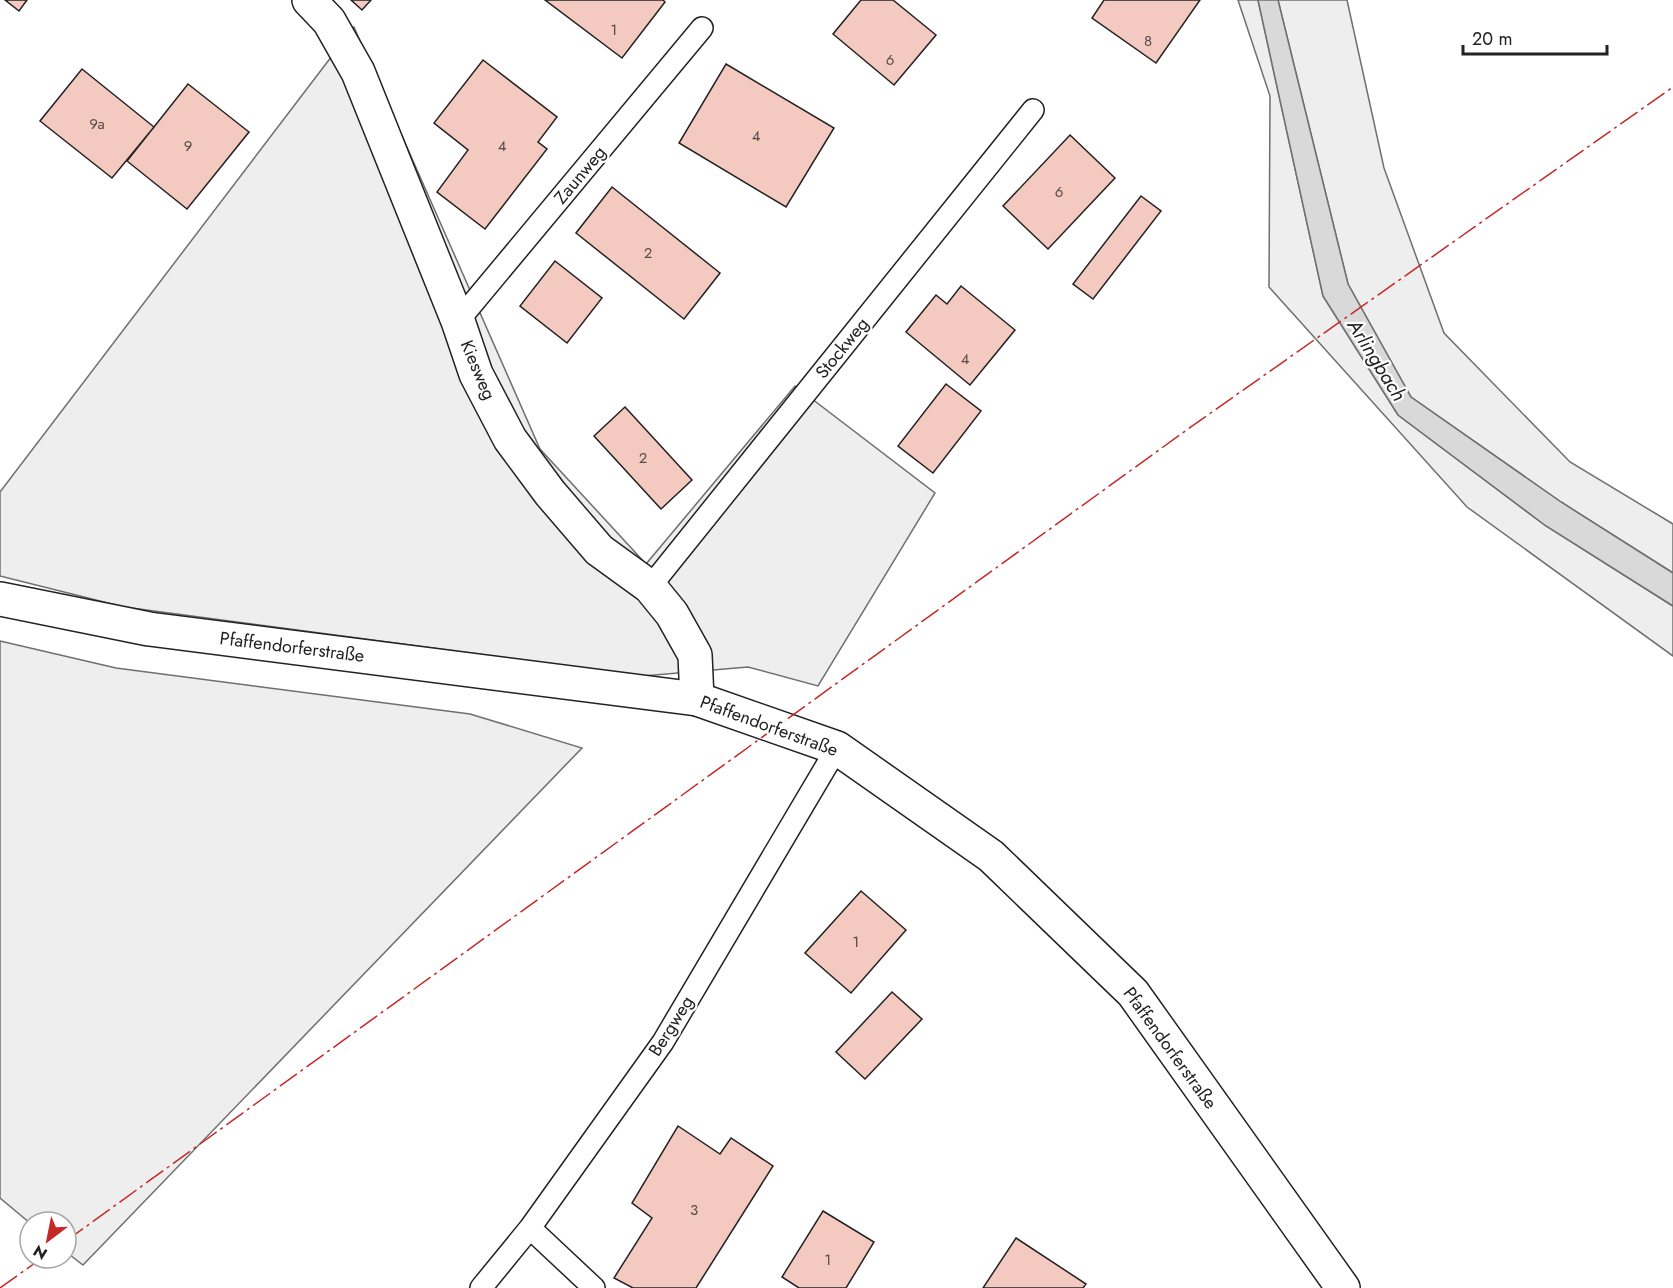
<svg xmlns="http://www.w3.org/2000/svg" width="1673" height="1288" font-family="Jost,sans-serif">
	<style>
		.green { fill: #eee; stroke: #6f6f6f; stroke-width: 1.5 }
		.water { fill: #d9d9d9; stroke: #6f6f6f; stroke-width: 1.5 }
		.building { fill: #f3c9c0; stroke: #222; stroke-width: 1.5 }
		.lines { fill: none; stroke-linecap: round; stroke-linejoin: round }
		.lane-casing { stroke: #222; stroke-width: 24 }
		.street-casing { stroke: #222; stroke-width: 36 }
		.secondary-casing { stroke: #222; stroke-width: 36 }
		.lane { stroke: #fff; stroke-width: 21 }
		.street { stroke: #fff; stroke-width: 33 }
		.secondary { stroke: #fff; stroke-width: 33 }
		.power { stroke: #c62828; stroke-width: 1.5; stroke-dasharray: 21 4.5 3 4.5; stroke-linecap: butt }
		.labels { text-anchor: middle; stroke-width: 4.5; stroke-linejoin: round; paint-order: stroke }
		.number-label { font-size: 15px; fill: #564c4a }
		.street-label { font-size: 18px; fill: #222; stroke: #fff }
		.water-label { font-size: 20px; font-style: italic; fill: #222; stroke: #fff }
	</style>
	<rect width="100%" height="100%" fill="#fff"/>
	<!-- green -->
	<path class="green" d="M1238,0H1258L1323,296L1398,415L1546,526L1673,606V656L1467,507L1269,287L1270,96Z
		M1278,0H1347L1384,168L1444,333L1570,462L1673,524V573L1561,502L1411,397L1348,284Z
		M354,27L540,449L646,564L795,386L935,493L818,686L748,667L643,676L124,607L0,576V492Z
		M0,641L116,668L470,714L582,748L83,1265L66,1252V1222L30,1223L0,1198Z"/>
	<!-- water -->
	<path class="water" d="M1258,0H1278L1348,284L1411,397L1561,502L1673,573V606L1546,526L1398,415L1323,296Z"/>
	<!-- building -->
	<path class="building" d="M5,0H27L19,11Z
		M351,0H371L362,10Z
		M545,0H663L665,2L622,58Z
		M861,0H893L936,35L894,85L833,34Z
		M1104,0H1200L1156,63L1092,18Z
		M483,60L557,117L538,142L547,149L485,229L437,192L468,150L434,123Z
		M726,64L834,128L786,207L679,143Z
		M82,69L154,127L112,178L40,121Z
		M188,84L249,132L187,209L127,161Z
		M1070,135L1115,178L1048,249L1003,206Z
		M612,187L720,273L684,319L576,233Z
		M1141,196L1161,211L1093,299L1073,284Z
		M555,261L602,298L567,343L520,306Z
		M961,286L1015,330L970,385L906,332L936,295L947,304Z
		M946,384L981,411L933,473L898,446Z
		M625,407L692,480L661,509L594,436Z
		M861,891L906,930L851,993L805,953Z
		M892,992L922,1019L865,1079L836,1052Z
		M678,1126L720,1154L731,1138L773,1166L696,1288H633L614,1278L652,1218L632,1203Z
		M823,1211L874,1242L846,1288H799L782,1277Z
		M1016,1238L1086,1284L1083,1288H983Z"/>
	<g class="lines">
		<!-- lane casing -->
		<g class="lane-casing">
			<path id="lane" d="M458,321L702,28
				M650,587L1033,110
				M530,1228L594,1288
				M481,1288L530,1228L663,1042L837,748"/>
		</g>
		<!-- street casing -->
		<g class="street-casing">
			<path id="street" d="M309,0L329,21L358,72L458,321L476,374L510,439L550,493L599,550L650,587L672,614L695,655L697,699"/>
		</g>
		<!-- secondary casing -->
		<g class="secondary-casing">
			<path id="secondary" d="M0,599L149,629L697,699L837,748L991,856L1133,993L1343,1288"/>
		</g>
		<!-- lane -->
		<use href="#lane" class="lane"/>
		<!-- street -->
		<use href="#street" class="street"/>
		<!-- secondary -->
		<use href="#secondary" class="secondary"/>
		<!-- power -->
		<path class="power" d="M66,1241L1188,429L1673,87
			M0,1288L42,1258"/>
	</g>
	<g class="labels">
		<!-- number labels -->
		<g class="number-label">
			<text x="614" y="35">1</text>
			<text x="1148" y="46">8</text>
			<text x="890" y="65">6</text>
			<text x="97" y="129">9a</text>
			<text x="756" y="141">4</text>
			<text x="188" y="151">9</text>
			<text x="502" y="151">4</text>
			<text x="1059" y="197">6</text>
			<text x="648" y="258">2</text>
			<text x="965" y="364">4</text>
			<text x="643" y="463">2</text>
			<text x="856" y="947">1</text>
			<text x="694" y="1215">3</text>
			<text x="828" y="1265">1</text>
		</g>
		<!-- street labels -->
		<g class="street-label">
			<text transform="translate(580 175) rotate(-50)" y="6">Zaunweg</text>
			<text transform="translate(842 348) rotate(-51)" y="6">Stockweg</text>
			<text transform="translate(478 370) rotate(67)" y="6">Kiesweg</text>
			<text transform="translate(292 647) rotate(7)" y="6">Pfaffendorferstraße</text>
			<text transform="translate(769 726) rotate(20)" y="6">Pfaffendorferstraße</text>
			<text transform="translate(671 1026) rotate(-58)" y="6">Bergweg</text>
			<text transform="translate(1170 1048) rotate(54)" y="6">Pfaffendorferstraße</text>
		</g>
		<!-- water labels -->
		<g class="water-label">
			<text transform="translate(1377 360) rotate(58)" y="7">Arlingbach</text>
		</g>
	</g>
	<!-- north arrow -->
	<g transform="translate(48 1240) rotate(212)"><circle r="28" fill="#ffffff" stroke="#a7a7a7" stroke-width="1.5"/>
	<path d="M0-4.5L10 22L0 15L-10 22Z" fill="#c62828"/>
	<text y="-9" font-size="16" font-weight="bold" text-anchor="middle" fill="#222222">N</text>
	</g>
	<!-- scale -->
	<path d="M1463 45v9h144v-9" fill="none" stroke="#222222" stroke-width="3"/>
	<text x="1472" y="45" font-size="18" fill="#222222" stroke="#ffffff" stroke-width="4.5" paint-order="stroke">20 m</text>
</svg>
